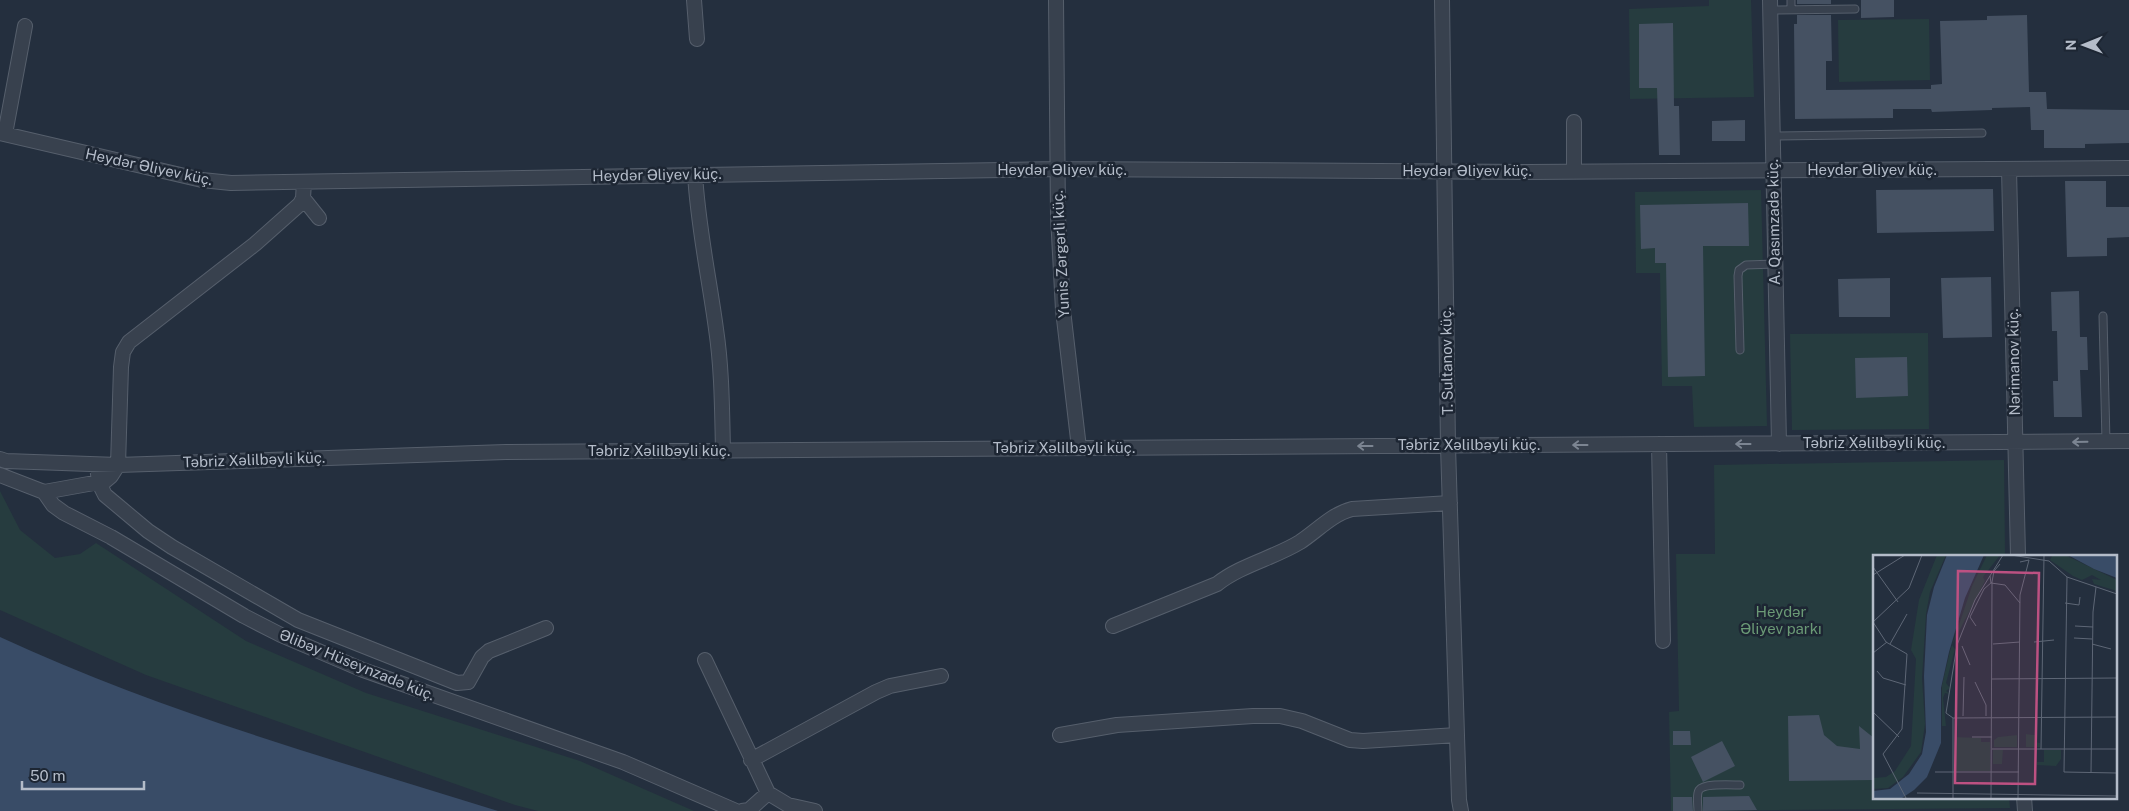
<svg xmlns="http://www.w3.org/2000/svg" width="2129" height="811" font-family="'Public Sans',sans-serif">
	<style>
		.green { fill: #263c3f }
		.water { fill: #394c67 }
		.building { fill: #455162 }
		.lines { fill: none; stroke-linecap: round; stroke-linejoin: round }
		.service-casing { stroke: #565f6c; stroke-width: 9 }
		.minor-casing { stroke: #565f6c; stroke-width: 16 }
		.service { stroke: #38414e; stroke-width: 7 }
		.minor { stroke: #38414e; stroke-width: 14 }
		.oneway { stroke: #7c8592 }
		.labels { text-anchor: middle; stroke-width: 5; stroke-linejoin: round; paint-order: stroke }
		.street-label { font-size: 15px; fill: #b4bcc9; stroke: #1d2633 }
		.park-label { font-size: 15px; fill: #6b9a76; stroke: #1d2633 }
		.inset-road { fill: none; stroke: #5e6776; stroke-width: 1 }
		.view { fill: #bd5182; fill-opacity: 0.15; stroke: #bd5182; stroke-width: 2.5 }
		.inset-edge { fill: none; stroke: #b4bcc9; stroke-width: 2.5 }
	</style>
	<rect width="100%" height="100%" fill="#242f3e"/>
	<!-- green -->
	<path class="green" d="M1709,0H1751L1754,97L1630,99L1629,9L1709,6Z
		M1929,19L1930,80L1839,82L1838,20Z
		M1761,190L1767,426L1694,427L1692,386H1662L1660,273H1636L1635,192Z
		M1928,333L1929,429L1792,430L1790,334Z
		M2004,460L2005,556H1874V797H2009L2010,808L1671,811L1669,712L1679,711L1676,554H1715L1714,465Z
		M0,491L20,530L55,558L80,554L96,543L246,641L366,693L580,761L694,811H538L515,805L146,675L0,610Z"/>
	<!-- water -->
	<path class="water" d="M0,637C159,711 331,759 498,811H0Z"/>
	<!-- building -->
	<path class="building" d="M1797,0H1831V4H1797Z
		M1861,0H1894V17L1861,18Z
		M1797,15H1831L1832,61H1826V90L1931,89V85L1942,84L1940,21L1987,20V16L2027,15L2029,92H2046L2047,109L2129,110V143L2085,144V148H2044V130H2031L2030,107L1992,108V110L1932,112L1931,109H1893V118L1795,119L1794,24H1797Z
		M1673,23L1674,106H1679L1680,155H1659L1657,88H1639V24Z
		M1745,120V141H1712V121Z
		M2065,181H2106V207H2129V237L2107,238V256L2067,257Z
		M1993,189L1994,231L1877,233L1876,190Z
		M1748,203L1749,246H1703L1705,376L1668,377L1666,263H1655V248L1641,249L1640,205Z
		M1991,277L1992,337L1943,338L1941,278Z
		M1890,278V317H1839L1838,279Z
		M2079,291L2080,337H2087L2088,370H2080L2082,417H2054L2053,381H2058L2057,331H2052L2051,292Z
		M1907,357L1908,396L1856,398L1855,358Z
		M1819,715L1824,735L1837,746L1860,749L1859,726L1874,738V780L1789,781L1788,716Z
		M1673,731H1690L1691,745H1673Z
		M1722,741L1735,766L1703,782L1691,757Z
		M1749,796L1757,810L1703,811V797Z
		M1673,797H1692L1693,811H1673Z"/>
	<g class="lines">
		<!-- service casing -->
		<g class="service-casing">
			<path id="service" d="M1791,0V10
				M1771,10L1855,9
				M1772,136L1982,133
				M2103,316L2106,442
				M1740,350L1738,276L1739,270L1746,265L1775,264
				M1698,811C1698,805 1696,795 1699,790C1704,783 1732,785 1740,785"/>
		</g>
		<!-- minor casing -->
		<g class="minor-casing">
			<path id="minor" d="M694,0L697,39
				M1056,0L1058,216L1063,310L1079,448
				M1442,0L1448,446L1459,800L1461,811
				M1770,0L1779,444
				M1574,122V171
				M0,133L202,180L231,183L1057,169L1529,172L2129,168
				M5,134L25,26
				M2009,169L2018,556
				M695,174C698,227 709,277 716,329C722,369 722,410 723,450
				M303,198L319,218
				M1659,444L1663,641
				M0,459L6,461L118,465L506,452L2129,441
				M97,465L99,483L105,495L148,531L172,547L298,620L457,683L468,682L482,657L489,651L546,628
				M0,475L44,492L53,505L64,513L111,537L244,616L281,635L363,670L623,762L736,811
				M44,492L105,481L111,476L118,465L121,367L123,352L129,342L255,244L300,204L303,198L304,182
				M1113,626L1217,584C1241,565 1274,558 1300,542C1317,531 1332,514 1352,509L1450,503
				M705,660L768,793
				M1060,735L1117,725L1253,716H1280L1302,721L1350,740L1363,741L1457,735
				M751,760L876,692L890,686L941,676
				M2024,797L2025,811
				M742,811L749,810L768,793L788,805L815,811"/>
		</g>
		<!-- service -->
		<use href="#service" class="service"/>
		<!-- minor -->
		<use href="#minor" class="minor"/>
	</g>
	<!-- one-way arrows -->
	<defs><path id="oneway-shaft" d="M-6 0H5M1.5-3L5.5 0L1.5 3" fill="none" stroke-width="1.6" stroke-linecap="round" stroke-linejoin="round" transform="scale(1.25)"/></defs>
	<g class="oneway">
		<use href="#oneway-shaft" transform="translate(2080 442) rotate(179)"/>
		<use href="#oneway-shaft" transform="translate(1743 444) rotate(180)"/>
		<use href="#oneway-shaft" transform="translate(1580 445) rotate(180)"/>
		<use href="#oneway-shaft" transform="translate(1365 446) rotate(180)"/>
	</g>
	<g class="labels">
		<!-- street labels -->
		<g class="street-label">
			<text transform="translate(149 167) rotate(12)" y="5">Heydər Əliyev küç.</text>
			<text x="1062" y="175">Heydər Əliyev küç.</text>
			<text x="1872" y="175">Heydər Əliyev küç.</text>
			<text x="1467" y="176">Heydər Əliyev küç.</text>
			<text transform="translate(657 175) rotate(-1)" y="5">Heydər Əliyev küç.</text>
			<text transform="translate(1774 222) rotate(-91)" y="5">A. Qasımzadə küç.</text>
			<text transform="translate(1061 254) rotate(-93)" y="5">Yunis Zərgərli küç.</text>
			<text transform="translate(1447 361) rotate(-91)" y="5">T. Sultanov küç.</text>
			<text transform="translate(2014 362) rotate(-91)" y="5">Nərimanov küç.</text>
			<text x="1874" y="448">Təbriz Xəlilbəyli küç.</text>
			<text x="1469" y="450">Təbriz Xəlilbəyli küç.</text>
			<text x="1064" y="453">Təbriz Xəlilbəyli küç.</text>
			<text x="659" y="456">Təbriz Xəlilbəyli küç.</text>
			<text transform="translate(254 460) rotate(-2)" y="5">Təbriz Xəlilbəyli küç.</text>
			<text transform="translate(357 665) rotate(22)" y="5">Əlibəy Hüseynzadə küç.</text>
		</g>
		<!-- park labels -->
		<g class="park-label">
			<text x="1781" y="617">Heydər<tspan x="1781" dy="17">Əliyev parkı</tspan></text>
		</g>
	</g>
	<!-- overview -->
	<g transform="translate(1873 555)">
		<rect width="244" height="244" fill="#242f3e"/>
		<path d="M64,0H73L57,37L53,59L49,123L52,169L48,197L30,222L15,233L0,234V223L13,222L22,216L38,191L43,104L38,95L46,45ZM114,0H127L110,22L112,26L79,90L82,94L73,128L77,133L73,136L77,139L72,138L70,143L73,171H69V130L77,96L99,31ZM192,0L244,25V36L221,29L219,24L228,25L219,20L209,25L200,21L177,5L179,1ZM153,179L162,180V187L167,188V192H153ZM144,180V192H121V185L125,182ZM82,182L108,183V187H117V216H82ZM120,195H130L129,209H120ZM171,195H188V204L183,211L164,210V207H171Z" fill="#263c3f"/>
		<path d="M74,0H111L92,43L76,97L68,133V188L54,222L41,235L29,243H0V236L17,234L36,219L49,199L53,177L51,121L54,60L61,32ZM195,0H244V23L221,14Z" fill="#394c67"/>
		<path class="inset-road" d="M138,0L176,6L194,22L244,39M0,12L25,47M0,20L32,0M117,21L118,28L132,30L147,48M194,22L191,217L244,218M192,48L206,50L207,42M103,71L97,62L111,34L119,27M202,71L220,72M201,83L219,84M161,87L181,85M17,89L34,59M120,89L147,87M219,89L238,94M89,91L97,110M0,98L14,87M4,116L10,123L33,130M119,124L244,123M102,127L113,150V161M0,157L26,182M90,161L91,122M80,163L73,158L84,90L102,45L130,0M80,163L244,162M80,163V243M99,182H119M119,194H244M168,194L171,0M62,217H146M218,218L220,57L223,32M44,238L244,241M33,243L10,199L29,174L34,99L13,87L0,67L36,33L49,0M118,243L119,27L121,16L127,9M145,243L147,40L156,5L147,7"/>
		<path class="view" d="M85,16L166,18L162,229L82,228Z"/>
		<rect width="244" height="244" class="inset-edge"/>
	</g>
	<!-- north arrow -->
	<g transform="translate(2084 45) rotate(269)" stroke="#1d2633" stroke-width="4" paint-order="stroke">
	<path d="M0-4L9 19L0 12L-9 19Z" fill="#b4bcc9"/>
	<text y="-8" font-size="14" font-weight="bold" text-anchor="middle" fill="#b4bcc9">N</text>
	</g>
	<!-- scale -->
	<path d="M22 781v8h122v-8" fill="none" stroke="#b4bcc9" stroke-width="2.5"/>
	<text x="30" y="781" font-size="15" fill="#b4bcc9" stroke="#1d2633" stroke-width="4" paint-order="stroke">50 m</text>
</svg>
